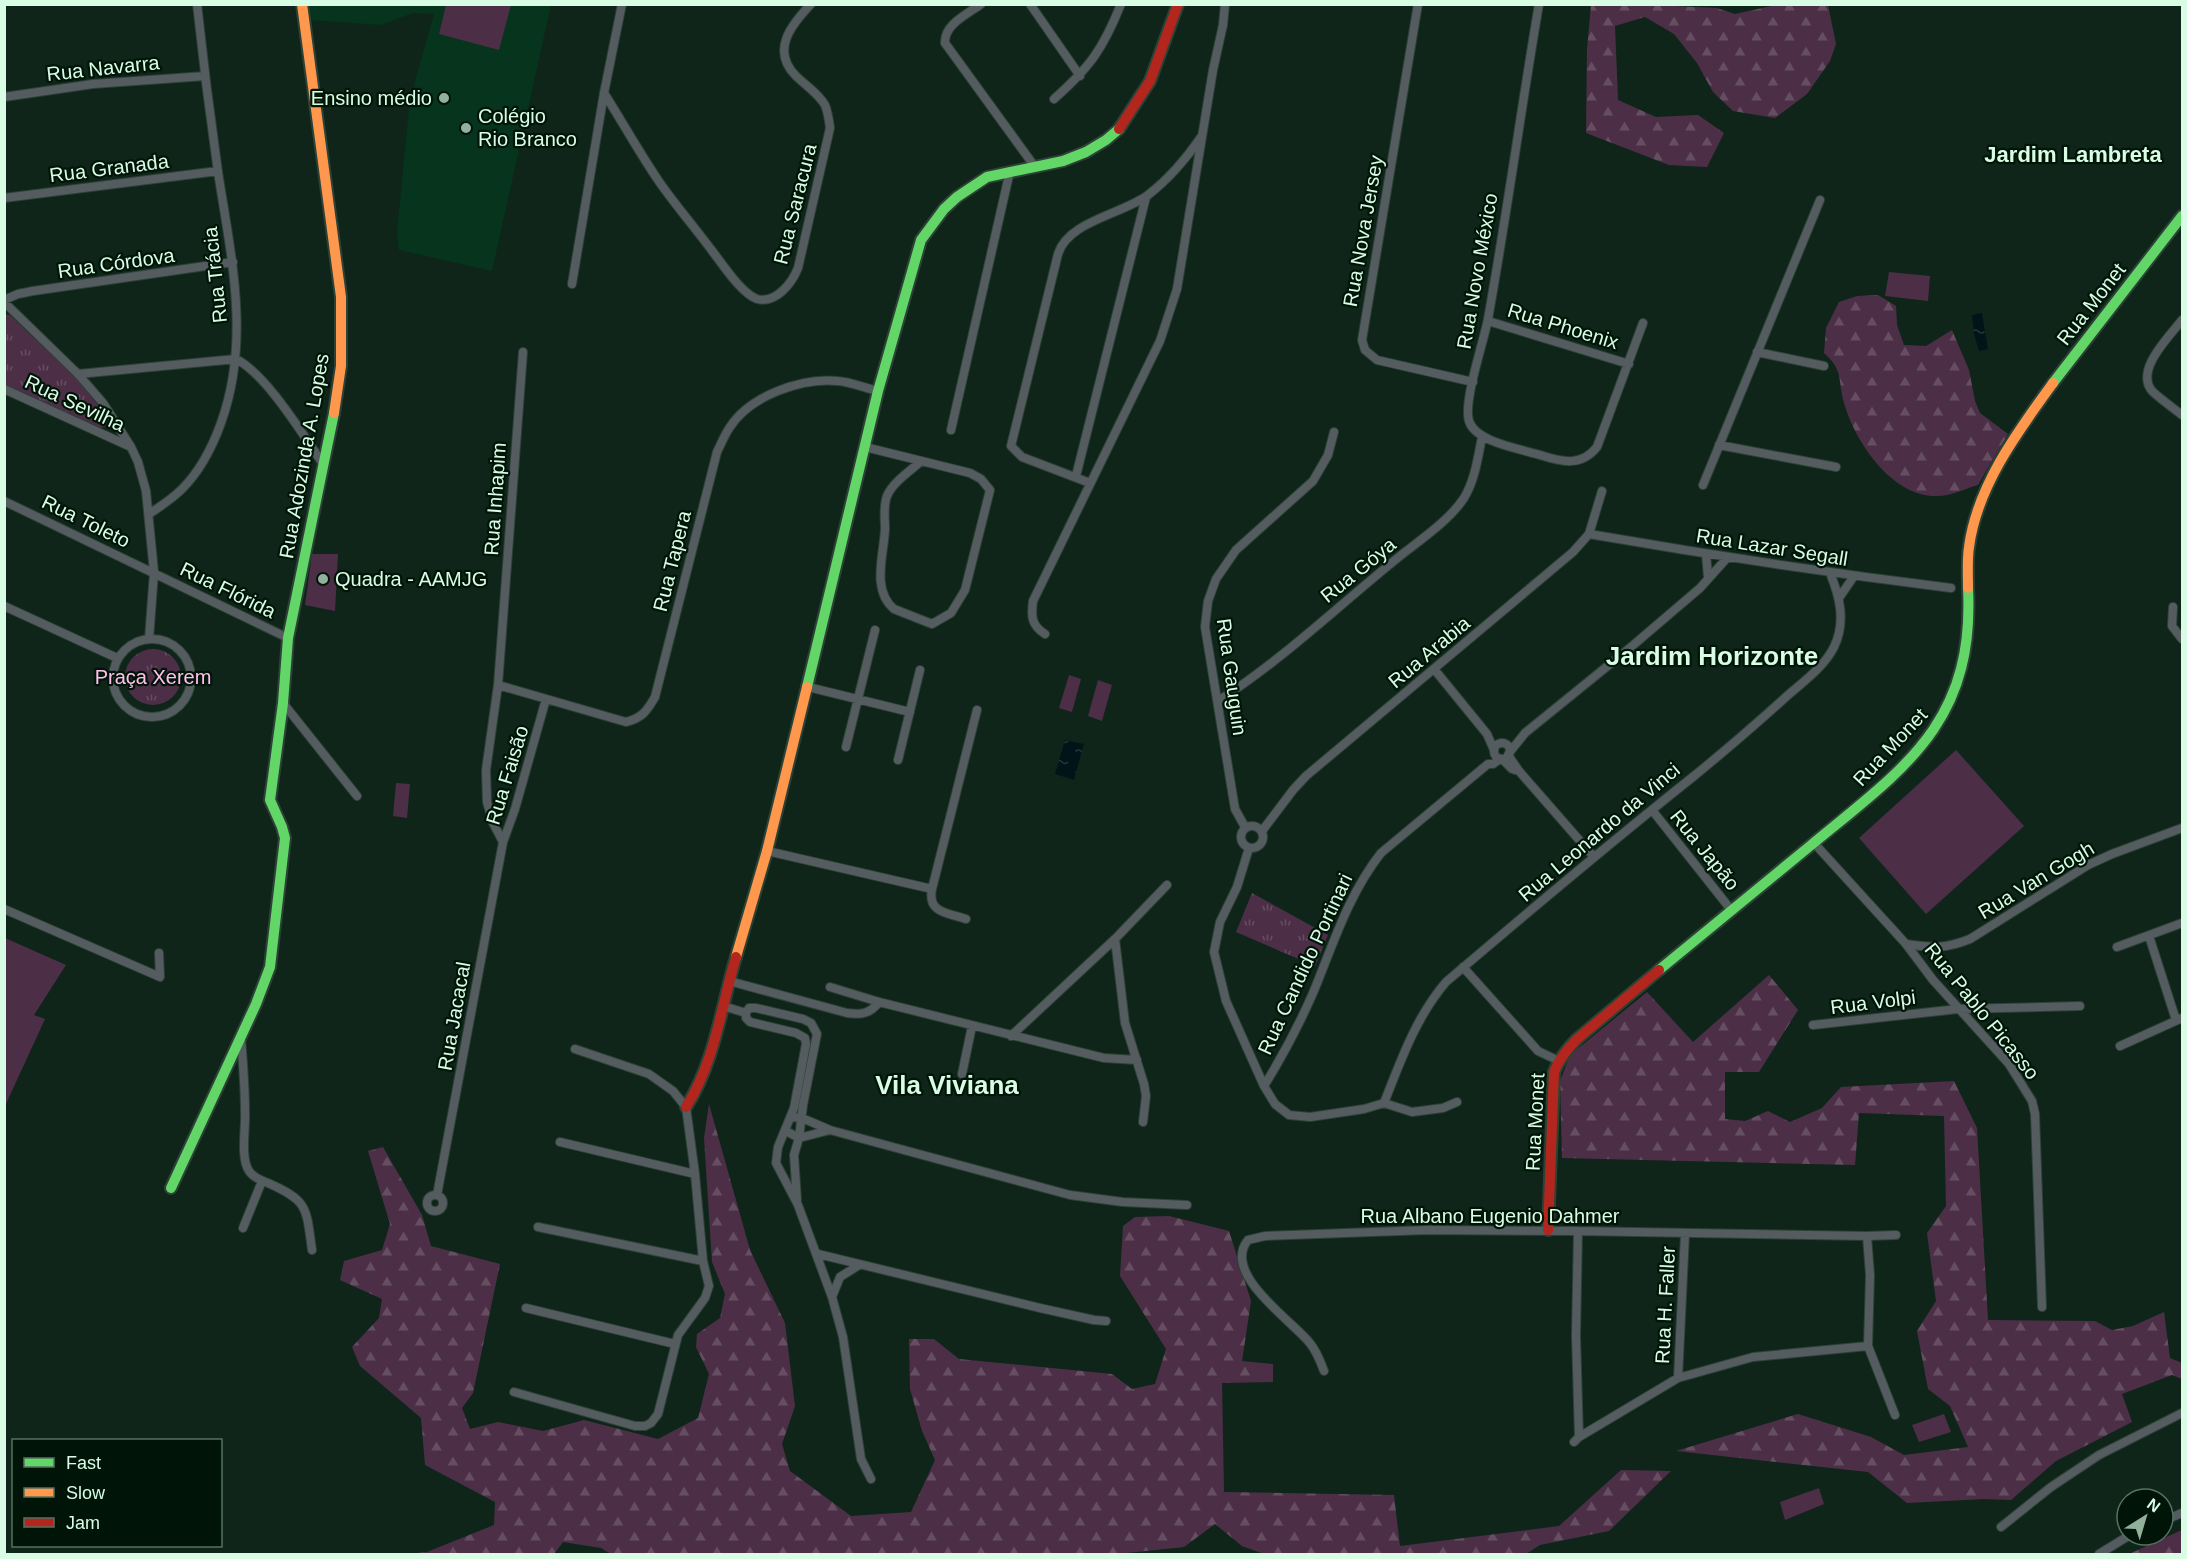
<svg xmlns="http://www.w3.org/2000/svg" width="2187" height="1559" font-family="Arial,sans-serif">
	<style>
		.built { fill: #06341d }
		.forest { fill: url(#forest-firs) }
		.park { fill: url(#park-tufts) }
		.pitch { fill: #4c2f47 }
		.water { fill: url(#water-ripples) }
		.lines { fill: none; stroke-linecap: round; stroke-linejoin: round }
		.street-casing { stroke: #2d4236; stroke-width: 10 }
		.fast-casing { stroke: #2d4236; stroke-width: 14 }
		.slow-casing { stroke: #2d4236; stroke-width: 14 }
		.jam-casing { stroke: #2d4236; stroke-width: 14 }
		.street { stroke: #555c60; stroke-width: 8 }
		.fast { stroke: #63d668; stroke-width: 10 }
		.slow { stroke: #ff974d; stroke-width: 10 }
		.jam { stroke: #b3261e; stroke-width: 10 }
		.poi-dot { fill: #92b19d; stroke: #001508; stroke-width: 2 }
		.labels { text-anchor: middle; stroke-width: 4.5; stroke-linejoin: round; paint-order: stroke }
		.street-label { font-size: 20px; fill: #d8fde4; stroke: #001508 }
		.poi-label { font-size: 20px; fill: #d8fde4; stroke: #001508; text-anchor: start }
		.park-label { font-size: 20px; fill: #fec0ee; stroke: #001508 }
		.quarter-label { font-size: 22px; font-weight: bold; fill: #d8fde4; stroke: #001508 }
		.district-label { font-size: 26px; font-weight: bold; fill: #d8fde4; stroke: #001508 }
	</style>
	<defs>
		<pattern id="forest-firs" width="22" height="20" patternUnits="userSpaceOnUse" patternTransform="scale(1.5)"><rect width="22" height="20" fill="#4c2f47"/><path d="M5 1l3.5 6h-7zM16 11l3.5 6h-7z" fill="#654e61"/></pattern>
		<pattern id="park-tufts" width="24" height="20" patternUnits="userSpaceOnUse" patternTransform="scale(1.5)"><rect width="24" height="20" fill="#4c2f47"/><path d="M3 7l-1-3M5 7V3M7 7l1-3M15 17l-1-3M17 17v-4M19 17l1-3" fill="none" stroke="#654e61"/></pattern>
		<pattern id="water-ripples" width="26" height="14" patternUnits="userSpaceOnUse" patternTransform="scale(1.5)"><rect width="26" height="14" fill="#011418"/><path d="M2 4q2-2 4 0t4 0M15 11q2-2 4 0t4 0" fill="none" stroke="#253739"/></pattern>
	</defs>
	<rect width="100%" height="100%" fill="#0f251a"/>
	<!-- built -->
	<path class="built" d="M305,5H551L492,271L399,250L397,232L410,99L434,14L413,13L381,25L308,20Z"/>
	<!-- forest -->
	<path class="forest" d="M1591,5H1651L1717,8L1735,14L1776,5H1828L1836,44L1830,61L1807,94L1775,118L1733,111L1713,92L1697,63L1674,34L1645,17L1615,26L1618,100L1656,117L1698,115L1724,133L1707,167L1669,165L1586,133L1587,49Z
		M1878,295L1896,306L1897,325L1904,345L1926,346L1952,330L1969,370L1975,401L1980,413L2008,434L1978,485C1967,488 1957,493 1947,495C1898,505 1857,446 1845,406C1837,382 1845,371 1824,353L1826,328L1839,302L1857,296Z
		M1769,975L1798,1010L1759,1072H1725V1119L1745,1121L1768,1111L1790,1122L1822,1108L1841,1087L1954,1081L1977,1128L1988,1320L2095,1321L2112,1330L2133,1326L2164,1312L2170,1358L2182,1363V1379L2172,1375L2122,1394L2132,1422L2056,1461L2011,1500L1984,1499L1907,1503L1868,1472L1676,1451L1798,1414L1871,1437L1904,1455L1968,1447L1950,1406L1928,1389L1917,1331L1936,1301L1927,1233L1946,1206L1944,1116L1859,1113L1855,1165L1562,1158L1560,1081L1570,1055L1647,992L1693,1042Z
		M709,1104L750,1250L785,1323L795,1406L782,1444L790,1471L851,1516L911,1512L935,1460L922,1431L910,1389L909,1339H934L959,1359L1112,1374L1132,1389L1155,1384L1166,1349L1120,1276L1123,1226L1135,1217L1169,1216L1229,1231L1251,1301L1242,1361L1273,1364V1382L1222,1383L1224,1492L1394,1495L1400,1546L1559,1526L1621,1470L1671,1471L1609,1531L1540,1545L1526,1554H1264L1242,1546L1215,1524L1184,1547L1117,1554H611L601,1548L563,1542L554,1554H408L427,1552L494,1525L495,1502L425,1465L421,1418L360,1366L352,1347L379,1318L382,1299L340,1280L344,1261L382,1250L390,1224L368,1151L383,1147L422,1215L431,1246L500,1264L473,1393L462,1408L470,1429L498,1422L543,1431L584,1420L658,1439L698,1418L709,1374L696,1347L697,1334L720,1318L725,1294L712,1262L704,1138Z
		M2182,1530V1554H2129Z"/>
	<!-- park -->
	<path class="park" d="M4,314L10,315L77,379L107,416L108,422L105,427L98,428L5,385Z
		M125 677a28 28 0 1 1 56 0a28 28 0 1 1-56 0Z
		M1252,893L1328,935L1315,966L1236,932Z"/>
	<!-- pitch -->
	<path class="pitch" d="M446,5H511L499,50L439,34Z
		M1889,272L1930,276L1928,301L1885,296Z
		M312,554H338L335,611L305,605Z
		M1069,675L1081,679L1072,712L1059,708Z
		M1098,680L1112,685L1102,721L1088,716Z
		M1956,750L2024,826L1926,914L1859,838Z
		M396,783L410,784L407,818L393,816Z
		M5,938L66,965L34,1015L45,1019L5,1106Z
		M1944,1414L1951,1432L1919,1442L1912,1425Z
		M1819,1488L1824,1504L1785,1520L1780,1502Z"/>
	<!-- water -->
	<path class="water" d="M1982,313L1988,349L1979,351L1974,334L1972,315Z
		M1065,740L1084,744L1074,780L1055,774Z"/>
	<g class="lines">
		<!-- street casing -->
		<g class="street-casing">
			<path id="street" d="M981,4C968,14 944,24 945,43L1035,167
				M1030,4L1080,76
				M1418,4L1362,340L1365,350L1377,360L1473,382
				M1539,4C1521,109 1507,214 1488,319C1484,341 1463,401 1469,421C1475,442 1521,449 1540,455C1562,462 1581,467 1597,447L1643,323
				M604,93C623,123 640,154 660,183C677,207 696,229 713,252C723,265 742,294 757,299C776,304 792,283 798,268L830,128C829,120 828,112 825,105C818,93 805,85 796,76C770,50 792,24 811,4
				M4,97L93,84L205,76
				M1054,99C1090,67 1103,49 1121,4
				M4,198L218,171
				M572,284L604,93L622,4
				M4,300L18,294L33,291L233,262
				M4,302L78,374L103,403L131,447L138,462L146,491L154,572L149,639
				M2182,320C2170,336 2133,371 2153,392C2162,400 2173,408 2182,415
				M1488,321L1629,364
				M1757,352L1824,366
				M78,374L236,359C267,375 303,435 323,464
				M4,389L131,447
				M951,430L1010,171
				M1719,445L1836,467
				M865,447L970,473L981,479L990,490L965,590L951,613L932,624L894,609C871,590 884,554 885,529C885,517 883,507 887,496C893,482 909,472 920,462
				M1076,476L1146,197
				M1090,483L1022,457L1011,446L1058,254C1068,221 1123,214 1148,195C1170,178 1186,159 1201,137
				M1703,485L1820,200
				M4,501L288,638
				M149,514C161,506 172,499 182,489C201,470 212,448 221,423C251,340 231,256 218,172C210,116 203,60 197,4
				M1589,534C1710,555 1830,573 1951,588
				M1706,554L1708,577
				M1839,598L1854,576
				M4,606L117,658
				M2173,607L2172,626L2182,639
				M1045,634C1031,625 1031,616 1033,601L1160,341L1177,289L1213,70L1223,25L1225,4
				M113 678a39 39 0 1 1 78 0a39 39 0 1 1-78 0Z
				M1434,669L1487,734L1494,750
				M498,685L626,722C642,718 647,711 655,697L717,452C721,444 725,434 730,427C750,396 802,377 838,381C851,382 865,388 878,391
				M808,687L910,712
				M1218,701C1279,662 1333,611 1389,565C1412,545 1447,524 1464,498C1475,480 1478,457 1482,437
				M283,703L357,796
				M1494 751a8 8 0 1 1 16 0a8 8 0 1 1-16 0Z
				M846,747L875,630
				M1509,753L1525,733L1631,647L1700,588L1727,558
				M1508,755L1519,771L1594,857
				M1502,759L1512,769L1519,771
				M898,760L920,670
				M1652,810L1732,911
				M1241 837a11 11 0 1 1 22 0a11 11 0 1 1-22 0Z
				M1245,827L1235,809L1205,627L1208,601L1216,579L1236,550L1313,481L1328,455L1334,432
				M1262,831L1293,790L1306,776L1573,552L1589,534L1602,491
				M503,842L493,823L487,802L486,770L498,685L523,352
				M1814,843L1906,944L1933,980L2009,1064L2032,1101L2035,1114L2042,1307
				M1249,848L1237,887L1220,922L1214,952L1226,1001L1264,1086L1275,1104L1289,1115L1310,1117L1364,1109L1384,1103L1412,1112L1443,1108L1457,1102
				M767,851L932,889L977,710
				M932,889C927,913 948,913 966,919
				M4,909L160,977L159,953
				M2149,936L2176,1020
				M1115,939L1125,1023L1144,1084L1146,1096L1143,1122
				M1906,944C1933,948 1945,949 1970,939L2088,865L2112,854L2182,828
				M2117,947L2182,923
				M1463,967L1538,1051L1557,1060
				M729,981L847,1013C861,1015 870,1014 879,1002
				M830,987L879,1002L1104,1058L1137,1060
				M723,1006L746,1013
				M746,1013V1018L750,1022L796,1033L805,1038L806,1044L794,1108L778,1147L776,1163L798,1205L832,1297L843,1337L861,1459L871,1479
				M746,1013L749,1008H756L803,1019L811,1023L817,1034L803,1105L799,1138L794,1155L797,1200
				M1813,1025L1958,1009L2080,1006
				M1011,1036L1115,939L1167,885
				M241,1038C243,1063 245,1087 245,1112C246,1127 240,1158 249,1171C253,1177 262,1181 268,1183C309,1201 306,1208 312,1250
				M2120,1046L2182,1018
				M962,1074L972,1026
				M1264,1086C1282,1057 1299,1025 1313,993C1333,945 1348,895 1381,853L1488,764H1493L1500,759
				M1384,1103C1401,1060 1416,1017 1446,982C1528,912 1610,843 1694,776C1726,750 1756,724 1787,696C1803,682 1824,667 1834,647C1846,622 1840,597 1830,573
				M791,1117L802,1118L830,1130L1070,1195L1123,1202L1187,1205
				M786,1131L799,1138L830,1130
				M560,1142L695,1174
				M437,1195L503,842L515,809L546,699
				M427 1203a8 8 0 1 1 16 0a8 8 0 1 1-16 0Z
				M538,1227L703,1261
				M243,1228L262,1181
				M1867,1236L1870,1275L1868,1346L1895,1415
				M818,1254L1040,1308L1094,1320L1106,1321
				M832,1297L840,1277L859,1265
				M526,1308L675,1344
				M1324,1371C1320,1360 1316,1350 1309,1342C1291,1320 1221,1273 1248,1240L1265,1236L1427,1230L1578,1231L1867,1236L1896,1235
				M1678,1378L1685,1234
				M514,1392L635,1426H645L651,1423L658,1414L678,1335L705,1298L709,1286L703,1261L695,1174L686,1107L673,1091L649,1074L575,1049
				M1579,1437L1678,1378L1753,1357L1868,1346
				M1574,1442L1579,1437L1576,1336L1578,1231
				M2163,1521L2182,1513
				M2001,1527L2051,1487L2099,1455L2182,1413
				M2099,1554L2130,1535"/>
		</g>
		<!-- fast casing -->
		<g class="fast-casing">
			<path id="fast" d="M2053,383L2182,216
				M807,687L878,391L921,240L944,209L957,197L987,177L1063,161L1086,152L1106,140L1119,129
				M1659,970C1709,929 1760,887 1810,846C1903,769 1975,724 1968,588
				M171,1188L256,1004L270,967L285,838L282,827L270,800L283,703L288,638L334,413"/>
		</g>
		<!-- slow casing -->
		<g class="slow-casing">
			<path id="slow" d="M302,4L341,297V366L334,413
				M1968,588C1968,575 1967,560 1969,547C1977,486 2018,431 2053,383
				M736,957L767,851L807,687"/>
		</g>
		<!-- jam casing -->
		<g class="jam-casing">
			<path id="jam" d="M1119,129L1150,81L1178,4
				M686,1107C715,1062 721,1007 736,957
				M1548,1230L1554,1072C1559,1059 1567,1049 1577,1039L1659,970"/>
		</g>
		<!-- street -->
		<use href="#street" class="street"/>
		<!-- fast -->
		<use href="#fast" class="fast"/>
		<!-- slow -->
		<use href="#slow" class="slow"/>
		<!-- jam -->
		<use href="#jam" class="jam"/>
	</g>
	<!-- markers -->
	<g class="poi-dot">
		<circle cx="444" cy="98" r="6"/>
		<circle cx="466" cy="128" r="6"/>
		<circle cx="323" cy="579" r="6"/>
	</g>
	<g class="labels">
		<!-- street labels -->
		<g class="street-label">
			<text transform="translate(103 68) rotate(-6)" y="7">Rua Navarra</text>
			<text transform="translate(109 168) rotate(-7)" y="7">Rua Granada</text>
			<text transform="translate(795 204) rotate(-76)" y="7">Rua Saracura</text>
			<text transform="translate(1363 231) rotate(-80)" y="7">Rua Nova Jersey</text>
			<text transform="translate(116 263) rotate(-8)" y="7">Rua Córdova</text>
			<text transform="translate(1477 271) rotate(-80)" y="7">Rua Novo México</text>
			<text transform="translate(215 275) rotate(-96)" y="7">Rua Trácia</text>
			<text transform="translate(2091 304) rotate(-52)" y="7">Rua Monet</text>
			<text transform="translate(1563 326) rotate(17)" y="7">Rua Phoenix</text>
			<text transform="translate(75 403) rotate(25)" y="7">Rua Sevilha</text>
			<text transform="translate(304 456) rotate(-80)" y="7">Rua Adozinda A. Lopes</text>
			<text transform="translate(495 499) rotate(-86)" y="7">Rua Inhapim</text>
			<text transform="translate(86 521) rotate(26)" y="7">Rua Toleto</text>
			<text transform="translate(1772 547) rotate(9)" y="7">Rua Lazar Segall</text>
			<text transform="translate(672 561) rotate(-76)" y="7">Rua Tapera</text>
			<text transform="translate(1358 570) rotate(-39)" y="7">Rua Góya</text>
			<text transform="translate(228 590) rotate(26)" y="7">Rua Flórida</text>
			<text transform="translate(1429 652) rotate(-40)" y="7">Rua Arabia</text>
			<text transform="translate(1232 677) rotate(82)" y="7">Rua Gauguin</text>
			<text transform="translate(1890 747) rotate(-47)" y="7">Rua Monet</text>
			<text transform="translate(507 775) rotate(-73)" y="7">Rua Faisão</text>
			<text transform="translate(1599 832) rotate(-40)" y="7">Rua Leonardo da Vinci</text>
			<text transform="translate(1705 850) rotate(51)" y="7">Rua Japão</text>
			<text transform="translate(2036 880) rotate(-31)" y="7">Rua Van Gogh</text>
			<text transform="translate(1305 964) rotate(-65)" y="7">Rua Candido Portinari</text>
			<text transform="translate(1873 1002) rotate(-7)" y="7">Rua Volpi</text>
			<text transform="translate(1982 1011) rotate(51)" y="7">Rua Pablo Picasso</text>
			<text transform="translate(454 1016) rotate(-80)" y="7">Rua Jacacal</text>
			<text transform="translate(1535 1122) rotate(-87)" y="7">Rua Monet</text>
			<text x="1490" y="1223">Rua Albano Eugenio Dahmer</text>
			<text transform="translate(1665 1305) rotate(-87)" y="7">Rua H. Faller</text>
		</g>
		<!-- poi labels -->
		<g class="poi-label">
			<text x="432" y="105" text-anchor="end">Ensino médio</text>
			<text x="478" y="123">Colégio<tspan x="478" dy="23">Rio Branco</tspan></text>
			<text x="335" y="586">Quadra - AAMJG</text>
		</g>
		<!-- park labels -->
		<g class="park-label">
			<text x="153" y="684">Praça Xerem</text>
		</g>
		<!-- quarter labels -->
		<g class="quarter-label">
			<text x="2073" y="162">Jardim Lambreta</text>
		</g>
		<!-- district labels -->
		<g class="district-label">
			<text x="1712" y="665">Jardim Horizonte</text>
			<text x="947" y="1094">Vila Viviana</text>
		</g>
	</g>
	<!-- border -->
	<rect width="2187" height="1559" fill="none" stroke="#d8fde4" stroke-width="12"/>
	<!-- legend -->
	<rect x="12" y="1439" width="210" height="108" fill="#001508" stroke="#567260" stroke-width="1.5"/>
	<rect x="24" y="1458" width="30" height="9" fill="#63d668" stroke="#567260" stroke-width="1.5"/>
	<text x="66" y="1469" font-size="18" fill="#d8fde4">Fast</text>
	<rect x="24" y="1488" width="30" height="9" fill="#ff974d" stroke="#567260" stroke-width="1.5"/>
	<text x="66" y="1499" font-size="18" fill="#d8fde4">Slow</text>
	<rect x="24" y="1518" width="30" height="9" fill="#b3261e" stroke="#567260" stroke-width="1.5"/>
	<text x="66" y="1529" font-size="18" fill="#d8fde4">Jam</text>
	<!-- north arrow -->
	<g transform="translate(2145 1517) rotate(37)"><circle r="28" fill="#001508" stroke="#567260" stroke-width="1.5"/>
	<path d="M0-4.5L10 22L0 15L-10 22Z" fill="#92b19d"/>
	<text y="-9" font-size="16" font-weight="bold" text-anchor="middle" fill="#d8fde4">N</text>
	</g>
</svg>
